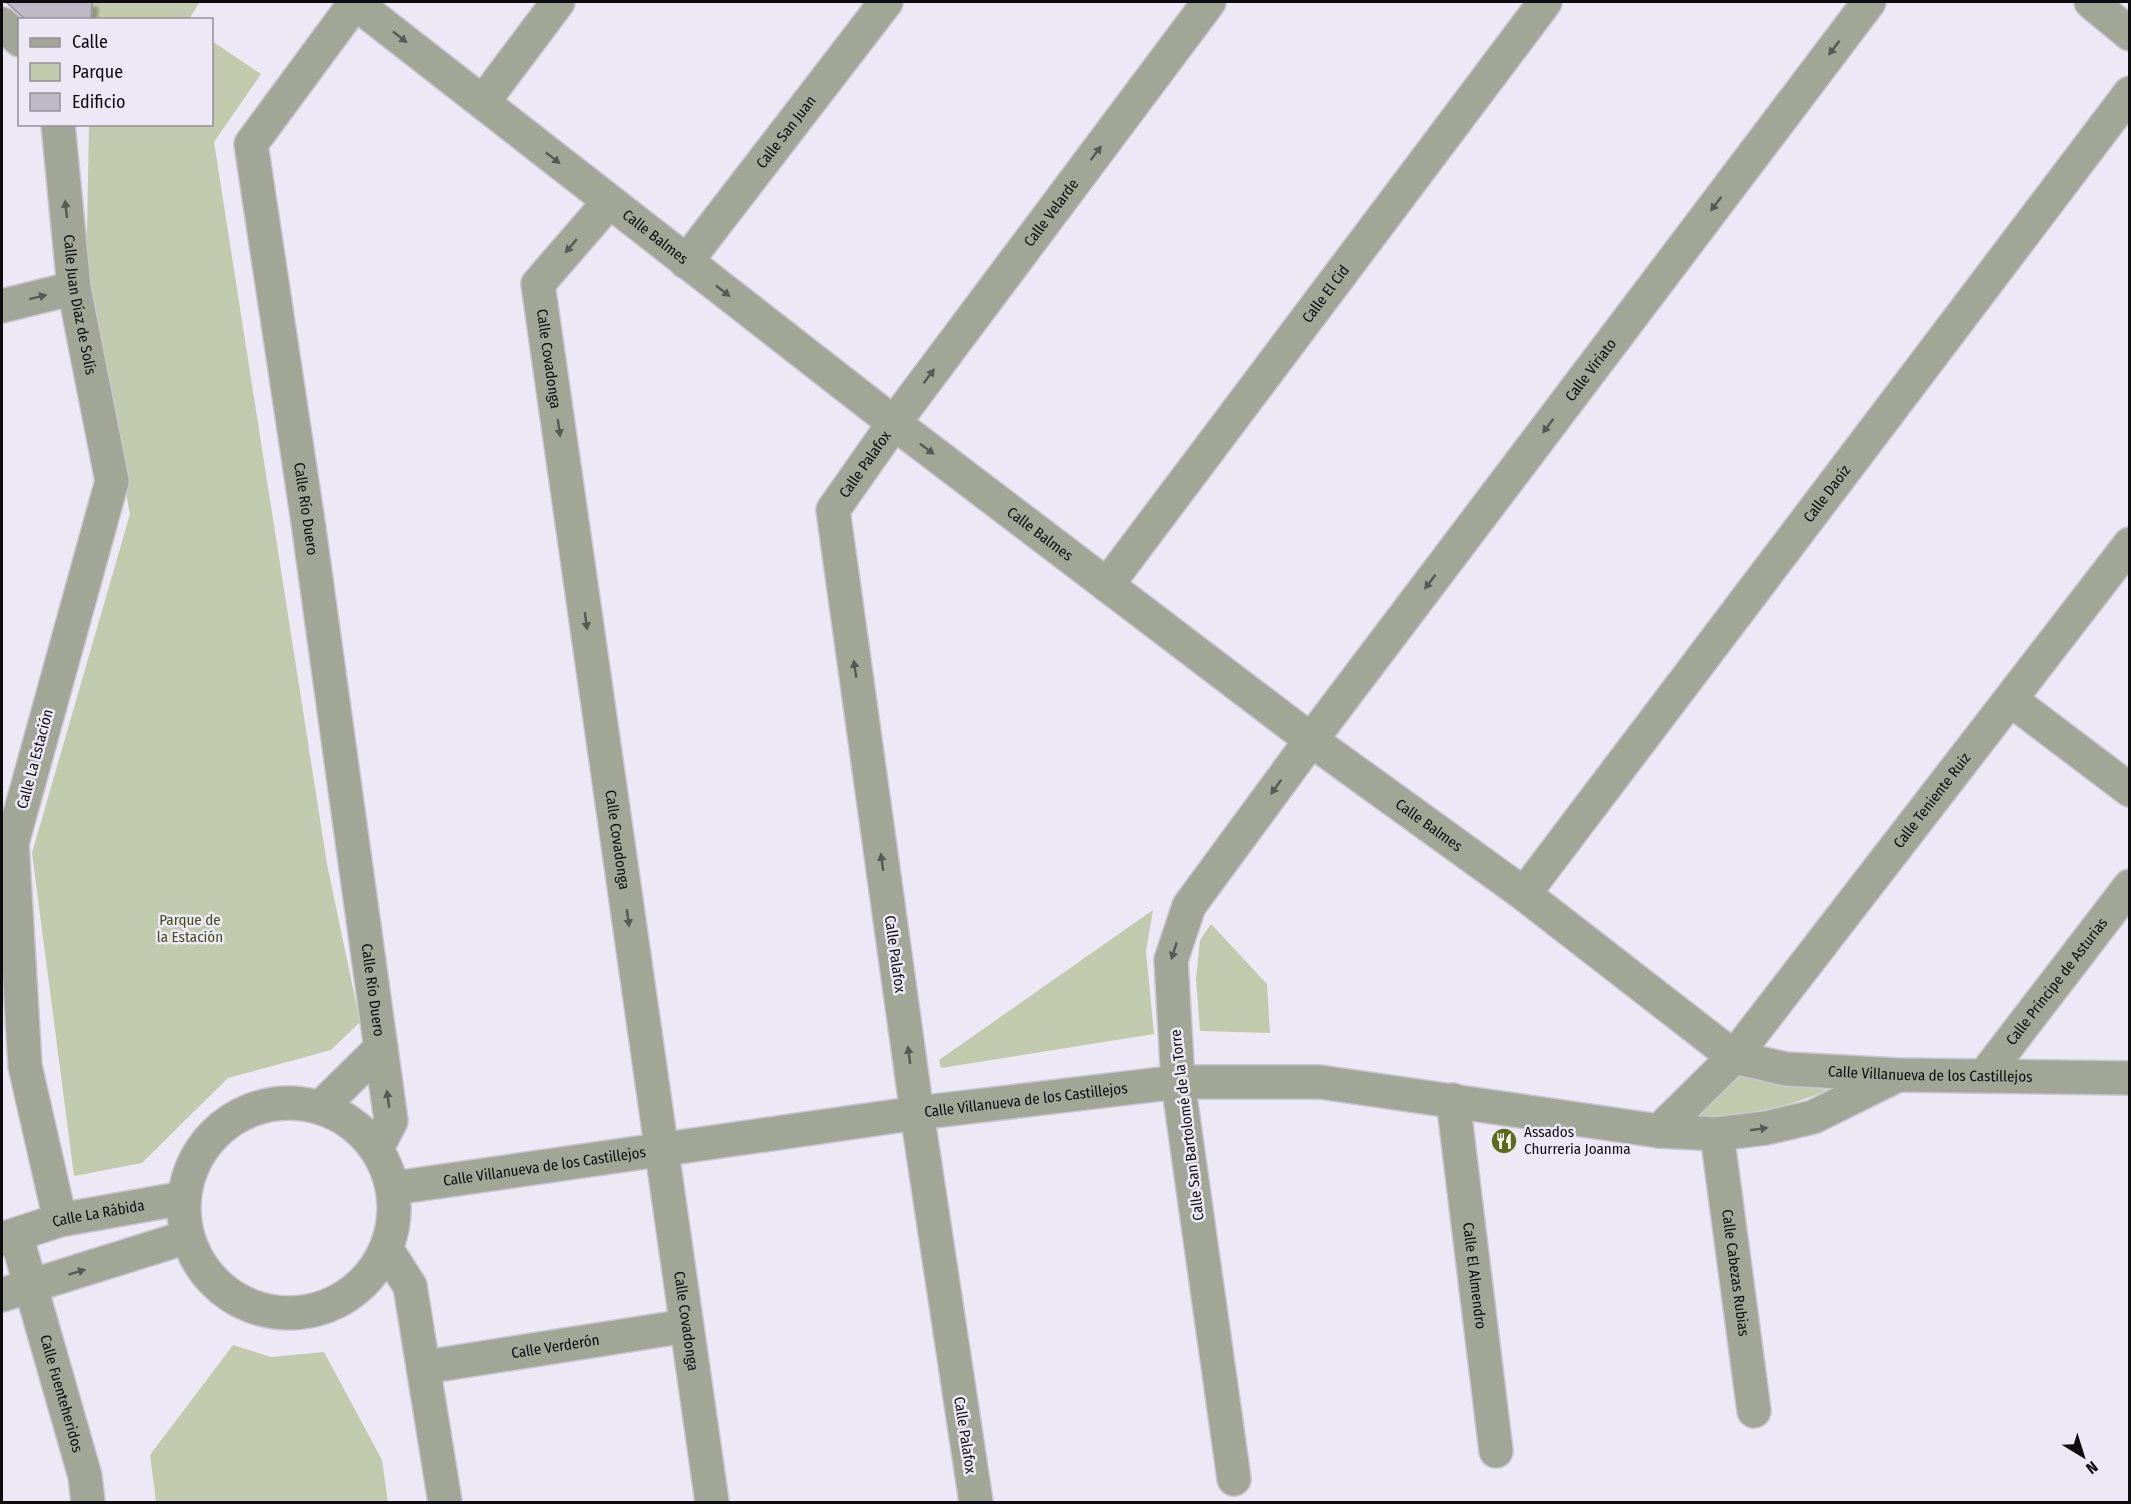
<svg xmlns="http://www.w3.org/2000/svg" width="2131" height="1504" font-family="'Fira Sans Condensed',sans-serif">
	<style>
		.green { fill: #c2caad }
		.building { fill: #beb9c6; stroke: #98939f; stroke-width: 1.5; filter: url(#shadow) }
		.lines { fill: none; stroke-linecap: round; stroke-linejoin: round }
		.minor-casing { stroke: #c9c5d1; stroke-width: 36 }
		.tertiary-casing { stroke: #c9c5d1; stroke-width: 36 }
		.minor { stroke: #a1a696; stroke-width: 33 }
		.tertiary { stroke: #a1a696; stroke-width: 33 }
		.oneway { fill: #585954 }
		.labels { text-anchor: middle; stroke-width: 5; stroke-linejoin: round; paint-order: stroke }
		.street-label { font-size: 15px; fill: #0e0c11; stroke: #ede8f5 }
		.park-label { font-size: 15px; fill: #455017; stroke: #ede8f5 }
		.poi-label { font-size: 15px; fill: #0e0c11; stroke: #ede8f5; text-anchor: start }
	</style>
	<defs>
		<filter id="shadow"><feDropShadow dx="5.5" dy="5.5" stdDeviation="1.5" flood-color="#0004"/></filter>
	</defs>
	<rect width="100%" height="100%" fill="#ede8f5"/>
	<!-- green -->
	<path class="green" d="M92,2H200L189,19L91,20Z
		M212,41L261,74L214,142L327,864L360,1022L331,1050L228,1078L142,1163L74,1176L32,853L130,514L86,286L89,125L212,124Z
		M1153,910L1146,951L1154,1034L941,1068L939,1060Z
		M1211,924L1267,984L1270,1033L1200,1031L1196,979L1200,940Z
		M1737,1074L1827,1090C1782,1111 1736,1115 1688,1120Z
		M233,1345L271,1357L324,1352L382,1460L388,1502H156L150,1455Z"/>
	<!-- building -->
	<path class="building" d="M6,2H92L91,20H26Z"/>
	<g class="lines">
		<!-- minor casing -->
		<g class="minor-casing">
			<g id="minor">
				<path d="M2091,2L2130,34"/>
				<path id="s1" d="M355,3L251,144L308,522L391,1121L377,1148"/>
				<path d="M2,24L20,40"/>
				<path d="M483,102L558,2"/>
				<path id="s2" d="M58,124L74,288L112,481L12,843L25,1066L60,1220"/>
				<path id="s3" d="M609,202L538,284L712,1502"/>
				<path id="s4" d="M686,262L886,2"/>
				<path d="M2,306L74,288"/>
				<path id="s5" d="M1107,585L1545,2"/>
				<path d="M2011,700L2130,790"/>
				<path id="s6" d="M1524,894L2130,93"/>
				<path id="s7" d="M1734,1057L2130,544"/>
				<path id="s8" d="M1985,1075L2130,886"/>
				<path id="s9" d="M1453,1100L1496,1451"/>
				<path d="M321,1107L381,1048"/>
				<path id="s10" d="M1717,1134L1754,1411"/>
				<path id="s11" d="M16,1235L85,1476L88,1502"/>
				<path d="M387,1250L410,1286L445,1502"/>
				<path id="s12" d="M425,1367L686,1326"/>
				<path id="s13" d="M1234,1479L1178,1082L1171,960L1189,906L1311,740L1869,2"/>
				<path id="s14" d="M976,1502L917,1113L833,510L894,423L1209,2"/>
			</g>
		</g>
		<!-- tertiary casing -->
		<g class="tertiary-casing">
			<g id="tertiary">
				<path id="s15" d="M354,2L894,423L1311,740L1524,894L1734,1057L1786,1069L1898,1075L2130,1078"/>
				<circle cx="289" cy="1208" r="105"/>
				<path d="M1659,1131L1734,1057"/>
				<path id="s16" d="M394,1188L917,1113L1178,1082H1320L1659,1131L1717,1134L1766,1128L1813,1117L1894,1077"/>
				<path id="s17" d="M2,1239L60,1220L184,1198"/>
				<path d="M2,1295L187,1237"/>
			</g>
		</g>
		<!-- minor -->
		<use href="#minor" class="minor"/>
		<!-- tertiary -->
		<use href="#tertiary" class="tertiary"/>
	</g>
	<!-- one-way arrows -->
	<defs><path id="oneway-solid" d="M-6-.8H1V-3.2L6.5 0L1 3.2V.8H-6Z" transform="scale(1.5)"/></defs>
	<g class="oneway">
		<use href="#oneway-solid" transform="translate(400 37) rotate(38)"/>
		<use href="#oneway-solid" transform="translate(1834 48) rotate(127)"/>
		<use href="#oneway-solid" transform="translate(1096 153) rotate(-53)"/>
		<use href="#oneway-solid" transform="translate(553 158) rotate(38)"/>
		<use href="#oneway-solid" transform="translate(1716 204) rotate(127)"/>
		<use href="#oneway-solid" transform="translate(66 209) rotate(-96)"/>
		<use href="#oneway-solid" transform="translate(571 246) rotate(130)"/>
		<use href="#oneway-solid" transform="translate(723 291) rotate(38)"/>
		<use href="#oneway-solid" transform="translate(38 297) rotate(-14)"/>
		<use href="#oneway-solid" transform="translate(929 376) rotate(-53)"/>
		<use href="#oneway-solid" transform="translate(1548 426) rotate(127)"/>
		<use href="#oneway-solid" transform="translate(559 428) rotate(82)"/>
		<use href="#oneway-solid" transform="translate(927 449) rotate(37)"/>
		<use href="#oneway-solid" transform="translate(1430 582) rotate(127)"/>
		<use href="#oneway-solid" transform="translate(586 621) rotate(82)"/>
		<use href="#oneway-solid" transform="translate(855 669) rotate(-98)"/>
		<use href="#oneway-solid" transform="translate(1276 787) rotate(126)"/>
		<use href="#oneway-solid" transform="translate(882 862) rotate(-98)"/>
		<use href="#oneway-solid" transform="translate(628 918) rotate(82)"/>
		<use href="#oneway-solid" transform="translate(1174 951) rotate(108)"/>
		<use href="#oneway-solid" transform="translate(909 1055) rotate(-98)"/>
		<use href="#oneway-solid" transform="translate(388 1099) rotate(-98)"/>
		<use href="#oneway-solid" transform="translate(1759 1129) rotate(-8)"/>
		<use href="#oneway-solid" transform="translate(77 1272) rotate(-17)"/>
	</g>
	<!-- icons -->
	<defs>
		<g id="restaurant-disc" transform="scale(1.35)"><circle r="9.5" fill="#5b6b16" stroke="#ede8f5"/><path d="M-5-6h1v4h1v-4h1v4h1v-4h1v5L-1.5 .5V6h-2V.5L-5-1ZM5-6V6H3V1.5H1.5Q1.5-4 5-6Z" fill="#fff"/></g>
	</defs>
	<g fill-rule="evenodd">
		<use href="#restaurant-disc" x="1504" y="1141"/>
	</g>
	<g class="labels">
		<!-- street labels -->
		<g class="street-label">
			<text dy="5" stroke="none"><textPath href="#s4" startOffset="164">Calle San Juan</textPath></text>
			<text dy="5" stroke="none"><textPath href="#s14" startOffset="1371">Calle Velarde</textPath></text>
			<text dy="5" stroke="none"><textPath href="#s15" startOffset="382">Calle Balmes</textPath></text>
			<text dy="5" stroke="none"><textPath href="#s5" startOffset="364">Calle El Cid</textPath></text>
			<text dy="5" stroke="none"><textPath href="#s2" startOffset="182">Calle Juan Díaz de Solís</textPath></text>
			<text dy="5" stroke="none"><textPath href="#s3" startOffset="184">Calle Covadonga</textPath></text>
			<text dy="5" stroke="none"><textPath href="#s13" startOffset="1250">Calle Viriato</textPath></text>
			<text dy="5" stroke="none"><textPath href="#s14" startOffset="1058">Calle Palafox</textPath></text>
			<text dy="5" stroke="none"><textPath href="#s6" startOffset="502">Calle Daoíz</textPath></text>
			<text dy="5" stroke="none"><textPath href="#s1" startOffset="544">Calle Río Duero</textPath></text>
			<text dy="5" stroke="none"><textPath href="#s15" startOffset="868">Calle Balmes</textPath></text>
			<text transform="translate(35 759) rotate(-75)" y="5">Calle La Estación</text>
			<text dy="5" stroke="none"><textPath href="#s7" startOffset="324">Calle Teniente Ruiz</textPath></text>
			<text dy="5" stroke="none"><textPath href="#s15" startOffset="1354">Calle Balmes</textPath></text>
			<text dy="5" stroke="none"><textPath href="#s3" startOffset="670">Calle Covadonga</textPath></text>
			<text transform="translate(895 954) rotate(82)" y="5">Calle Palafox</text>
			<text dy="5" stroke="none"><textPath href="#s8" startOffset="118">Calle Príncipe de Asturias</textPath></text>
			<text dy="5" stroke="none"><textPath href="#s1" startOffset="1030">Calle Río Duero</textPath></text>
			<text dy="5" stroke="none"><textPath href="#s15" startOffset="1935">Calle Villanueva de los Castillejos</textPath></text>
			<text dy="5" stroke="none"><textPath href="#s16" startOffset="638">Calle Villanueva de los Castillejos</textPath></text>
			<text transform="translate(1187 1125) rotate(-97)" y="5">Calle San Bartolomé de la Torre</text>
			<text dy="5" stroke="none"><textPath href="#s16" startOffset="152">Calle Villanueva de los Castillejos</textPath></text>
			<text dy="5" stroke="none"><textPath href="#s17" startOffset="100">Calle La Rábida</textPath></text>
			<text dy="5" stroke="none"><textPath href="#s10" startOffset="140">Calle Cabezas Rubias</textPath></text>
			<text dy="5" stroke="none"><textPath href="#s9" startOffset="177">Calle El Almendro</textPath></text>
			<text dy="5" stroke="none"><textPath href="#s3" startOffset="1156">Calle Covadonga</textPath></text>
			<text dy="5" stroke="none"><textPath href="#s12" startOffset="132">Calle Verderón</textPath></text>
			<text dy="5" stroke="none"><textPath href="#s11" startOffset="165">Calle Fuenteheridos</textPath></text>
			<text transform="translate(965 1435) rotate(81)" y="5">Calle Palafox</text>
		</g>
		<!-- park labels -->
		<g class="park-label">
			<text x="190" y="925">Parque de<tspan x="190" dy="17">la Estación</tspan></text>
		</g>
		<!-- poi labels -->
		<g class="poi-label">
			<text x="1524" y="1137">Assados<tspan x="1524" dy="17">Churreria Joanma</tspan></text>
		</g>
	</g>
	<!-- border -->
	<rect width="2131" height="1504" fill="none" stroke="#0e0c11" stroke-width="6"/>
	<!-- legend -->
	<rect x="18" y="18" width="195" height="108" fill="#ede8f5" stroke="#94909a" stroke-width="1.5"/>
	<rect x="30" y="38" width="30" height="9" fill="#a1a696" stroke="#94909a" stroke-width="1.5"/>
	<text x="72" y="48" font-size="18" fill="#0e0c11">Calle</text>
	<rect x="30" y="63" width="30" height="18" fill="#c2caad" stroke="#94909a" stroke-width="1.5"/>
	<text x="72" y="78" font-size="18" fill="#0e0c11">Parque</text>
	<rect x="30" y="93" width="30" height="18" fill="#beb9c6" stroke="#94909a" stroke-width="1.5"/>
	<text x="72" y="108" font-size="18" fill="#0e0c11">Edificio</text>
	<!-- north arrow -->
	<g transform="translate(2083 1456) rotate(142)" stroke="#ede8f5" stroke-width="4.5" paint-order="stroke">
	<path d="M0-4.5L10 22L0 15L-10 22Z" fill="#0e0c11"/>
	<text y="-9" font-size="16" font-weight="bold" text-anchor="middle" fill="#0e0c11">N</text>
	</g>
</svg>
